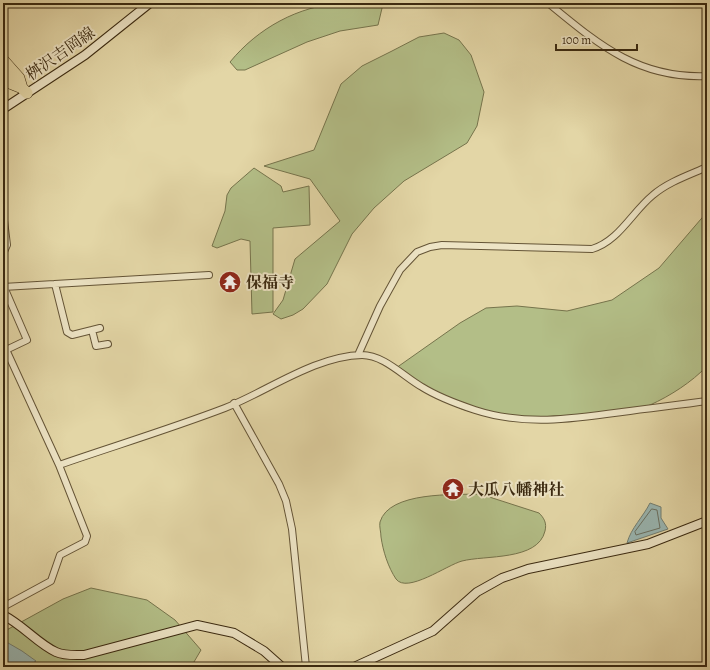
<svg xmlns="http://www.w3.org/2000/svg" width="710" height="670" font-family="Alegreya,'Noto Serif JP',serif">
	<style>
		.green { fill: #b3be87; stroke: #76744c }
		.water { fill: #99b6b2; stroke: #737e71 }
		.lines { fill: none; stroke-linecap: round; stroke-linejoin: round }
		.shore { stroke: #6a7061; stroke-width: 1 }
		.stream { stroke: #737e71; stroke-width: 1.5 }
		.street-casing { stroke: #645436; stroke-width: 8 }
		.secondary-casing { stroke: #3a2910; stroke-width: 10 }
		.highway-casing { stroke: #3a2910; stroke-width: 12 }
		.street { stroke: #ede4c5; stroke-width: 6 }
		.secondary { stroke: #ede4c5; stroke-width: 8 }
		.highway { stroke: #e3d6a6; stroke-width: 11 }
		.labels { text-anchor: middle; stroke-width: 4; stroke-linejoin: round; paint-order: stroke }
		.street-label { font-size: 16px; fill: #3a2910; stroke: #ede4c5 }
		.poi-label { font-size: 16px; font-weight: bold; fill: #3a2910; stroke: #ede4c5; text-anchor: start }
	</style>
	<rect width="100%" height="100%" fill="#e3d6a6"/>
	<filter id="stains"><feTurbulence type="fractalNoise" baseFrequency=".005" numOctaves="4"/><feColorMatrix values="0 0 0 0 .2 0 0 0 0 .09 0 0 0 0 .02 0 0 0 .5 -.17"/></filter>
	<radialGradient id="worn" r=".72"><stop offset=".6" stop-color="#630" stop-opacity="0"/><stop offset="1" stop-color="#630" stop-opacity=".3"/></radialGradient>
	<!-- green -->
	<path class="green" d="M342,3L383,4L378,25L340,31L307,42L245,70H237L230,62C258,28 298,6 342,3Z
		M444,33L459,40L471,55L484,92L477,126L467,143L404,181L374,208L352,234L327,284L303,309L293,315L281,319L273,314L283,300L295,259L340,221L310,179L264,166L314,150L341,84L362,66L392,51L419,37Z
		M254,168L281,186L283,192L309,186L310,225L273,228V312L252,314L250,241L241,239L217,248L212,246L225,211L227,195L231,188Z
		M707,212V366C692,382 670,396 650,405C604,425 520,425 472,412C444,405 419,385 396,368L460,323L486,308L517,306L567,311L612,300L659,268Z
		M480,494L539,513C544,518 547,523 545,531C538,561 485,555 462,561C447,565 407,594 396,579C388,567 383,551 381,537C381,532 379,526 380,522C389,491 455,495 480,494Z
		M91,588L147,600L175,620L201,650L191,667H3V632L63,599Z"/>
	<!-- water -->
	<path class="water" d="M650,503L661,507V518L668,529L627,543C631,528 643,517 650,503Z
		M3,640L22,651L36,661L27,667H3Z"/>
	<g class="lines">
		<!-- shore -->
		<path class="shore" d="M652,509L657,510L660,528L636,535L635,532Z"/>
		<!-- stream -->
		<path class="stream" d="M631,667L646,663L668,667"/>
		<!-- street casing -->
		<g class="street-casing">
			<path id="street" d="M548,3C598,44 638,79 707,76
				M3,212L7,245L3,254
				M55,284L67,332L72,335L100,328
				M3,287L209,275
				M4,287L27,340L6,350
				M92,330L96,346L108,344
				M3,343L59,465L87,536L85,542L60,555L51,581L3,607
				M358,355L380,306L400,270L417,252L430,247L442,245L592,249C619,241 632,212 653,195C668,182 689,175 707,167
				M234,403L279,484L286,501L292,529L306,667
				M59,465C114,446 170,429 225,408C268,391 315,356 362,355C384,355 404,377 422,387C438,397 457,404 475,410C524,426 572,419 622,412C650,408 679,405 707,401"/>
		</g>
		<!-- secondary casing -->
		<g class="secondary-casing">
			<path id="secondary" d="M3,109L85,55L150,3
				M3,615C23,625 38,644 56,652C65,656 75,655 84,655L197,625L234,633L264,651L282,667
				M354,667L433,631L477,592L502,578L528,569L648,544L707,521"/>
		</g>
		<!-- highway casing -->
		<g class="highway-casing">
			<path id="highway" d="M3,60L19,78L22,88L27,93
				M3,73L12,84L22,88"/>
		</g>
		<!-- street -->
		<use href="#street" class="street"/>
		<!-- secondary -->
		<use href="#secondary" class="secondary"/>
		<!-- highway -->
		<use href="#highway" class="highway"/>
	</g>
	<!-- icons -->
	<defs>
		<g id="temple-disc" transform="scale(1.15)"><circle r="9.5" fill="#8f2418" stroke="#ede4c5"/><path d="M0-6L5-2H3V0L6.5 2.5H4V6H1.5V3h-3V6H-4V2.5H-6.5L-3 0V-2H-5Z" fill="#fff"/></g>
	</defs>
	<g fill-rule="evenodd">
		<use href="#temple-disc" x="230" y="282"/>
		<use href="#temple-disc" x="453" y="489"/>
	</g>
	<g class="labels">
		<!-- street labels -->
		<g class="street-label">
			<text transform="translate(60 53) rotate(-35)" y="6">桝沢吉岡線</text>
		</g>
		<!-- poi labels -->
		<g class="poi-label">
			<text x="246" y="288">保福寺</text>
			<text x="468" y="495">大瓜八幡神社</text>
		</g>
	</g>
	<!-- margin -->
	<rect width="710" height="670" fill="none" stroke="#e3d6a6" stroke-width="16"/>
	<rect x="4" y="4" width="702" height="662" fill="none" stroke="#3a2910" stroke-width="2"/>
	<rect x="8" y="8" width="694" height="654" fill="none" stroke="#3a2910"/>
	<!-- scale -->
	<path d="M556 44v6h81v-6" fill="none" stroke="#3a2910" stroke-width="2"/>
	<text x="562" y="44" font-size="12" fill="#3a2910" stroke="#ede4c5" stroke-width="3" paint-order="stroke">100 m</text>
	<rect width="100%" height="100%" filter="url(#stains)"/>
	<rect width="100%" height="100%" fill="url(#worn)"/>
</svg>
